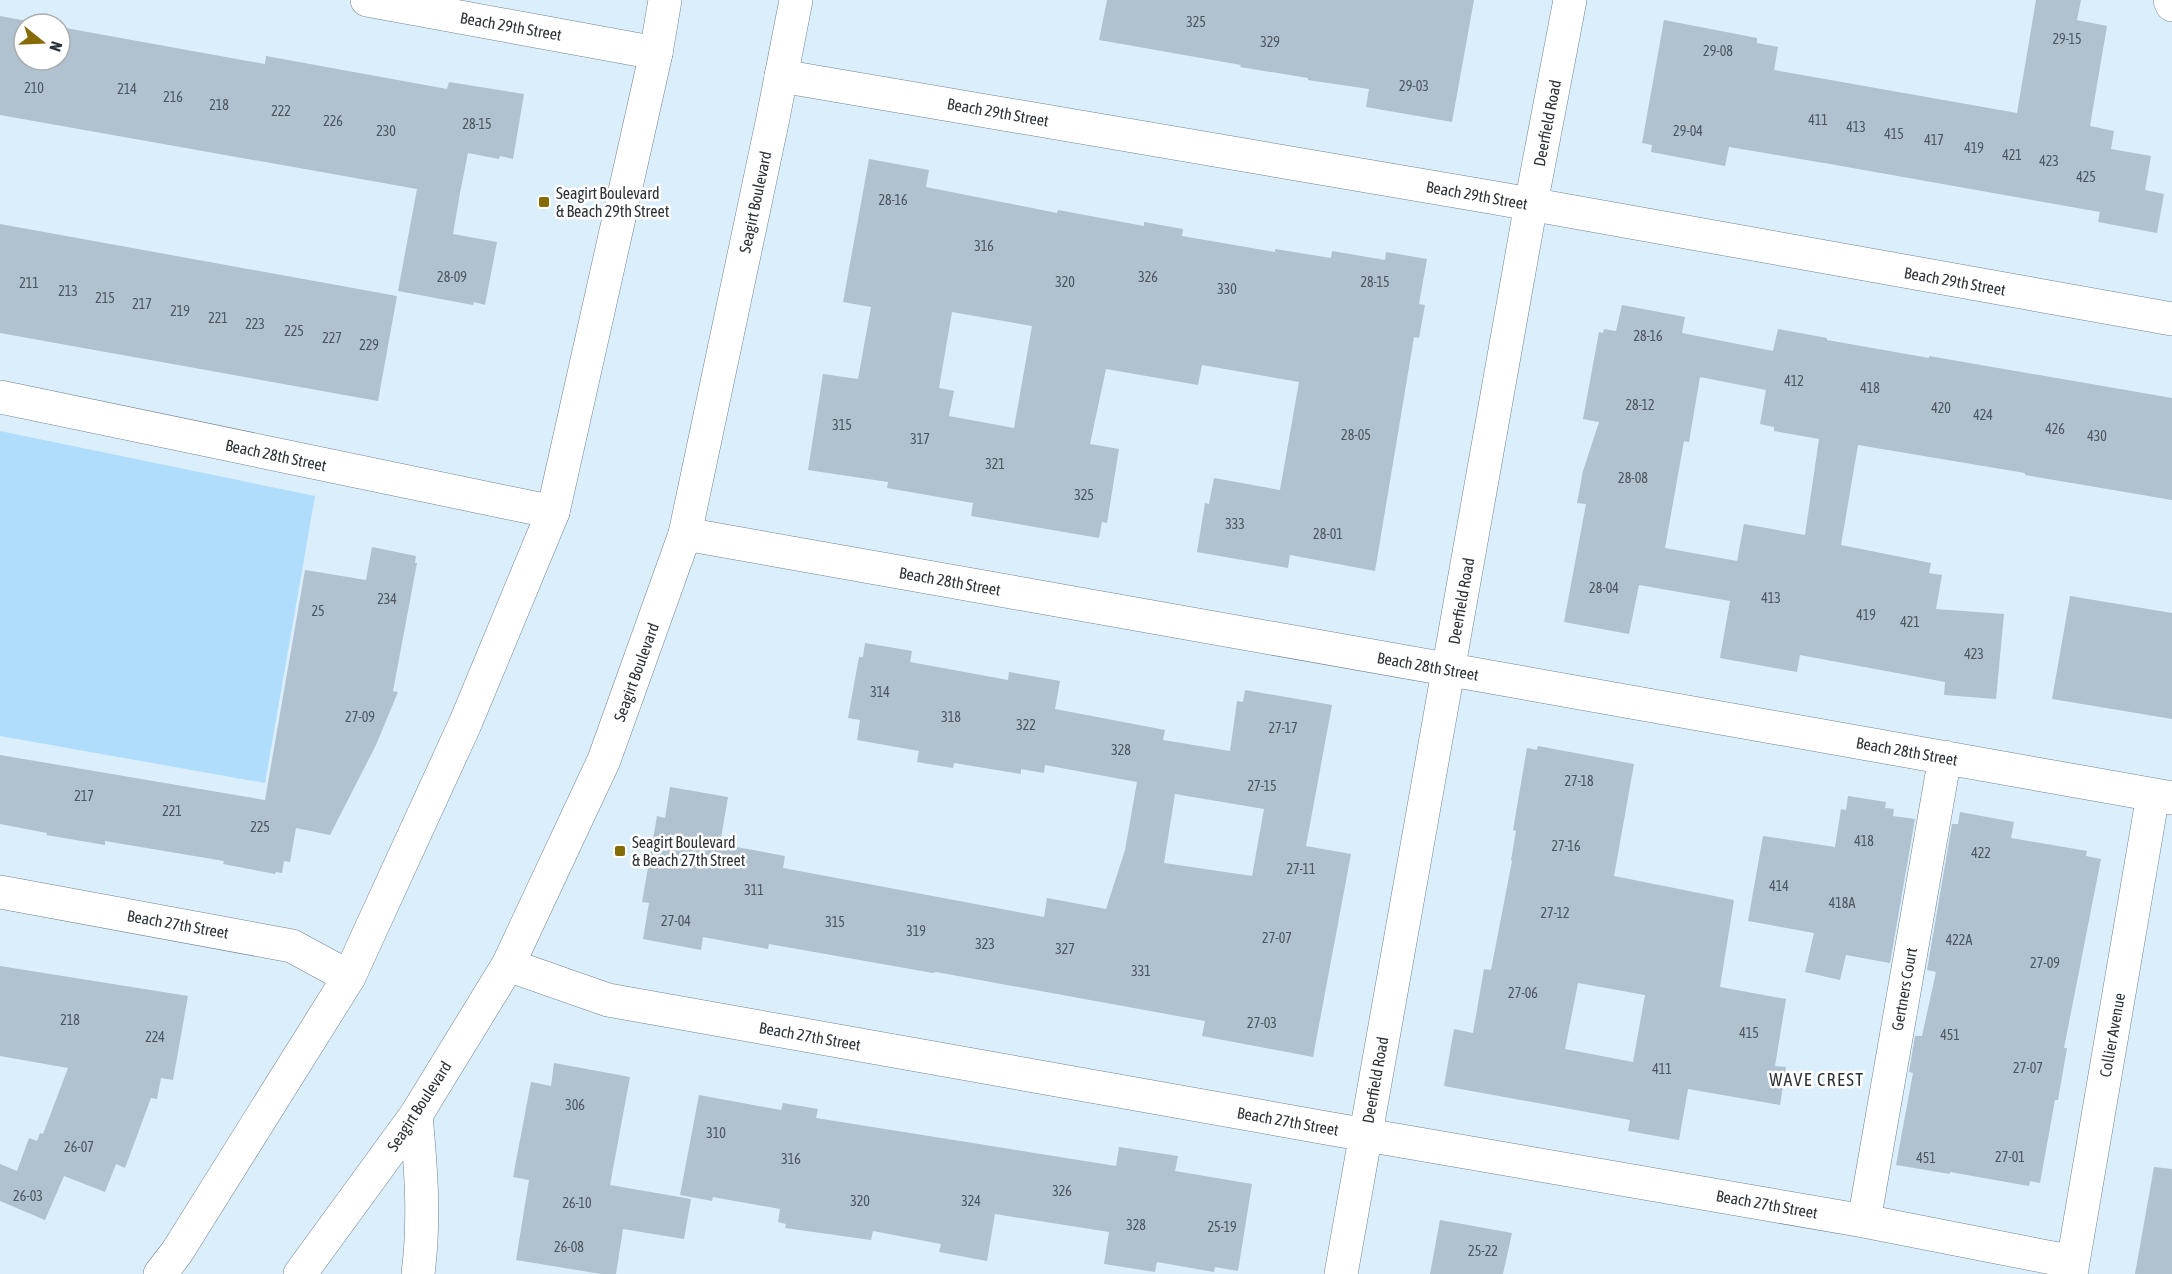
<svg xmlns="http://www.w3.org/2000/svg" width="2172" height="1274" font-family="'Asap Condensed',sans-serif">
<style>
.green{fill:#b1ddfd}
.building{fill:#b0c1cf;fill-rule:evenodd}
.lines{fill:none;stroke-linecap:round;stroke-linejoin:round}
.minor-casing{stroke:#72828f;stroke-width:34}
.primary-casing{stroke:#72828f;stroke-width:34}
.minor{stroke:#fff;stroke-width:33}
.primary{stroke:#fff;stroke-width:33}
.poi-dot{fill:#866a06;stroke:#fff;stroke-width:2}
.labels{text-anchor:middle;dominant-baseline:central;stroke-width:5;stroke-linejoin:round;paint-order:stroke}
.number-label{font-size:14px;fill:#4d565e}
.street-label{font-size:16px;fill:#2c3338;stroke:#fff}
.poi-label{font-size:16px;fill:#2c3338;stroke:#fff;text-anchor:start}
.neighbourhood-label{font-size:18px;letter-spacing:1.5px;fill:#2c3338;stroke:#fff}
</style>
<rect width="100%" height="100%" fill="#dbeefb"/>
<!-- green -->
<path class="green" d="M0,431L315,496L265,783L0,736Z"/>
<!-- building -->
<path class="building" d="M1107,0H1474L1452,122L1366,107L1369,89L1308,80V78L1240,67L1241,65L1099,40Z
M2036,0H2081L2077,20L2107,26L2090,126L2114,131L2111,149L2151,156L2145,190L2164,194L2157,233L2098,222L2100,212L1830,164L1729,147L1725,166L1651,152L1652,145L1642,143L1664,20L1757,38V43L1778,47L1774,70L2017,113Z
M0,16L44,24H24V60H60V27L265,64L266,56L447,89L449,82L524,94L513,159L500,156L499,159L468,153L460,193L453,234L497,242L485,305L474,302L473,305L398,291L417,189L0,115Z
M869,159L929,170L926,187L1057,213L1058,210L1144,226V222L1183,229L1182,236L1275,252V249L1331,258L1332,251L1385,260L1386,252L1427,259L1419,304L1425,305L1419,338L1414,337L1375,571L1290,555L1288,568L1197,552L1205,503L1209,504L1214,478L1280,490L1299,382L1202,365L1198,385L1106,369L1090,444L1119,449L1107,523L1102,522L1099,538L971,516L973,503L887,488L888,482L808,470L823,374L858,379L871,307L843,302ZM952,312L1032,326L1014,428L949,416L954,391L939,388Z
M0,224L397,296L378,401L0,333Z
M1622,305L1685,317L1682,333L1773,351L1778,329L1827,338V340L1929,358V356L2172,398V500L2025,475V473L1858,445L1841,545L1931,563L1929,573L1942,575L1936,609L2004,614L1996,699L1944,695L1945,682L1800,655L1797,672L1720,658L1730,601L1639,585L1629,634L1564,622L1586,504L1577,503L1583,471L1599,422L1583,419L1599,332L1603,333L1604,329L1616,331ZM1700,377L1766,390L1760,424L1774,427V431L1819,439L1805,535L1744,524L1737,561L1665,548L1684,441L1689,442Z
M372,547L416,556L415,563H417L393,691L398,692L376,745L330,835L296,828L290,862L284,861L282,873L276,872L275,874L223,864L224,861L105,841V845L46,835L47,833L0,824V755L265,800L305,570L366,580Z
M2070,596L2172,613V719L2052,699Z
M865,643L912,651L910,662L1008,680L1009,672L1060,681L1055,709L1165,730L1163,740L1230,751L1237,701L1243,702L1245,690L1332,705L1306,846L1351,854L1313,1057L1202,1036L1205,1021L936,972L933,973L769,944L768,949L703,937L701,950L643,939L649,903L642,902L657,816L665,818L670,787L728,797L720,844L785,856L783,868L1044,917L1047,898L1106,909L1125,850L1137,782L1045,765L1044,773L1021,769V774L954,763L953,768L917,762L919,751L857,740L860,720L848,718L859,657H863ZM1175,794L1264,809L1252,876L1164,863Z
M1538,746L1634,764L1614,876L1734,900L1720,987L1786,999L1775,1066L1786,1067L1780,1105L1688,1089L1679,1140L1628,1131L1630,1120L1444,1086L1454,1029L1473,1033L1484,969L1491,970L1512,861L1511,860L1516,831L1513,830L1527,748L1537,750ZM1578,983L1645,995L1633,1062L1565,1049Z
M1848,796L1886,802L1885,808L1894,809L1893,816L1915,819L1890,963L1846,955L1840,980L1805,972L1814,933L1748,921L1763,836L1835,847L1841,809L1846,810Z
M1960,812L2014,822L2011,838L2087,851L2086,856L2101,859L2064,1048H2067L2058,1100H2055L2040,1183L2030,1181L2029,1186L1950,1172V1174L1896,1165L1913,1073L1909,1072L1915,1036H1922L1936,972L1927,970L1952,824H1958Z
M0,966L188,996L173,1080L161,1078L157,1099L151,1098L125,1168L116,1164L105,1192L64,1176L45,1220L0,1201V1164L17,1171L29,1138L37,1141L40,1133L43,1134L68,1068L0,1056Z
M554,1063L630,1077L610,1185L691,1199L684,1239L623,1229L616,1274H601L516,1260L529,1180L513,1177L531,1082L551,1086Z
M699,1095L781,1110L783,1103L818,1109L816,1118L1116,1166L1119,1147L1178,1156L1175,1171L1252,1184L1238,1271L1215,1267L1214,1272L1157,1262L1155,1272L1104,1264L1109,1232L995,1214L987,1261L939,1252L941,1244L873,1231L871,1240L785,1228L786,1224L778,1222L780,1209L713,1197L712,1201L680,1195Z
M2154,1167L2172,1169V1274H2135Z
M1440,1220L1512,1233L1503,1274H1430Z"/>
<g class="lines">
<!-- minor casing -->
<g class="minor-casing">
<path id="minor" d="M367,0L656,53
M2170,0L2172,5
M781,76L1496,198L2172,319
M0,397L553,512
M685,534L2172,798
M0,892L292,946L349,977
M508,965L608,1000L1332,1129L1864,1221L2073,1262
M1864,1221L1945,757
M1341,1274L1531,204L1570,0
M2071,1274L2153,795"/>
</g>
<!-- primary casing -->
<g class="primary-casing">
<path id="primary" d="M416,1115C421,1169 425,1220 418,1274
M160,1274L177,1252L349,977L465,724L553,512L656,53L665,0
M300,1274L416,1115L508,965L604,760L685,534L773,118L796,0"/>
</g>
<!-- minor -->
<use href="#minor" class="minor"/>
<!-- primary -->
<use href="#primary" class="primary"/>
</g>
<!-- markers -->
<g class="poi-dot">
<rect x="538" y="196" width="12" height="12" rx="3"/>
<rect x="614" y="845" width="12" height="12" rx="3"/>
</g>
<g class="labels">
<!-- number labels -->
<g class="number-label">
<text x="1196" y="22">325</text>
<text x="2067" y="39">29-15</text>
<text x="1270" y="42">329</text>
<text x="1718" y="51">29-08</text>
<text x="1414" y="86">29-03</text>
<text x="34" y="88">210</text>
<text x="127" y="89">214</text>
<text x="173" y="97">216</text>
<text x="219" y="105">218</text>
<text x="281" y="111">222</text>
<text x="1818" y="120">411</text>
<text x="333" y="121">226</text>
<text x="477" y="124">28-15</text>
<text x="1856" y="127">413</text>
<text x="386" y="131">230</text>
<text x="1688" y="131">29-04</text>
<text x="1894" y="134">415</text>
<text x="1934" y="140">417</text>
<text x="1974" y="148">419</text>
<text x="2012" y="155">421</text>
<text x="2049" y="161">423</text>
<text x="2086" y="177">425</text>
<text x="893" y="200">28-16</text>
<text x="984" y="246">316</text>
<text x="452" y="277">28-09</text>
<text x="1148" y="277">326</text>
<text x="1065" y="282">320</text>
<text x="1375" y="282">28-15</text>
<text x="29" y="283">211</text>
<text x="1227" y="289">330</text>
<text x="68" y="291">213</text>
<text x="105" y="298">215</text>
<text x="142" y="304">217</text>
<text x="180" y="311">219</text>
<text x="218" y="318">221</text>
<text x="255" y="324">223</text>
<text x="294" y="331">225</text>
<text x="1648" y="336">28-16</text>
<text x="332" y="338">227</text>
<text x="369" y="345">229</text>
<text x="1794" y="381">412</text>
<text x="1870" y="388">418</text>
<text x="1640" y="405">28-12</text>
<text x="1941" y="408">420</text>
<text x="1983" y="415">424</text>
<text x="842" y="425">315</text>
<text x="2055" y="429">426</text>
<text x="1356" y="435">28-05</text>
<text x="2097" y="436">430</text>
<text x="920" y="439">317</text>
<text x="995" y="464">321</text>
<text x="1633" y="478">28-08</text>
<text x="1084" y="495">325</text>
<text x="1235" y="524">333</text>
<text x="1328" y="534">28-01</text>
<text x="1604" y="588">28-04</text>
<text x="1771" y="598">413</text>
<text x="387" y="599">234</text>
<text x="318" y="611">25</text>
<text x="1866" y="615">419</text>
<text x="1910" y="622">421</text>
<text x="1974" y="654">423</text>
<text x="880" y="692">314</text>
<text x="360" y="717">27-09</text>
<text x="951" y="717">318</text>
<text x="1026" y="725">322</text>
<text x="1283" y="728">27-17</text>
<text x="1121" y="750">328</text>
<text x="1579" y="781">27-18</text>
<text x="1262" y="786">27-15</text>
<text x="84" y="796">217</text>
<text x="172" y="811">221</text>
<text x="260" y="827">225</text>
<text x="1864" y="841">418</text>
<text x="1566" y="846">27-16</text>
<text x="1981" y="853">422</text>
<text x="1301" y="869">27-11</text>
<text x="1779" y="886">414</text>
<text x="754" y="890">311</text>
<text x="1842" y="903">418A</text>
<text x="1555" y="913">27-12</text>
<text x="676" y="921">27-04</text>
<text x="835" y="922">315</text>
<text x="916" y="931">319</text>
<text x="1277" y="938">27-07</text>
<text x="1959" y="940">422A</text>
<text x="985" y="944">323</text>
<text x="1065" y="949">327</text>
<text x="2045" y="963">27-09</text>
<text x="1141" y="971">331</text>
<text x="1523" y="993">27-06</text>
<text x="70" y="1020">218</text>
<text x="1262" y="1023">27-03</text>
<text x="1749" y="1033">415</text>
<text x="1950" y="1035">451</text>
<text x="155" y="1037">224</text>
<text x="2028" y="1068">27-07</text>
<text x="1662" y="1069">411</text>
<text x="575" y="1105">306</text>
<text x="716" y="1133">310</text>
<text x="79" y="1147">26-07</text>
<text x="2010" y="1157">27-01</text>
<text x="1926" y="1158">451</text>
<text x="791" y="1159">316</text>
<text x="1062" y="1191">326</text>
<text x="28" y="1196">26-03</text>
<text x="860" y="1201">320</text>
<text x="971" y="1201">324</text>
<text x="577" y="1203">26-10</text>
<text x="1136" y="1225">328</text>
<text x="1222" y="1227">25-19</text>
<text x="569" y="1247">26-08</text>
<text x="1483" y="1251">25-22</text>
</g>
<!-- street labels -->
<g class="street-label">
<text transform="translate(511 26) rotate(10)">Beach 29th Street</text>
<text transform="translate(998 112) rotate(10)">Beach 29th Street</text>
<text transform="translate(1547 123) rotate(-79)">Deerfield Road</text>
<text transform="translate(1477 195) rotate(10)">Beach 29th Street</text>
<text transform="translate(755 202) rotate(-78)">Seagirt Boulevard</text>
<text transform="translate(1955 281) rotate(10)">Beach 29th Street</text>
<text transform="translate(276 455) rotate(12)">Beach 28th Street</text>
<text transform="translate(950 581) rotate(10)">Beach 28th Street</text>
<text transform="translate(1461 601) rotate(-80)">Deerfield Road</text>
<text transform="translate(1428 666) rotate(10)">Beach 28th Street</text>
<text transform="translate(636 672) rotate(-70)">Seagirt Boulevard</text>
<text transform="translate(1907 751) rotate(10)">Beach 28th Street</text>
<text transform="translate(178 924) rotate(10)">Beach 27th Street</text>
<text transform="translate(1904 989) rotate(-80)">Gertners Court</text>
<text transform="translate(2112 1035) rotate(-80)">Collier Avenue</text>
<text transform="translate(810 1036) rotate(10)">Beach 27th Street</text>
<text transform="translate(1375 1080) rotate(-80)">Deerfield Road</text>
<text transform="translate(419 1106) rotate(-57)">Seagirt Boulevard</text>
<text transform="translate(1288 1121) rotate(10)">Beach 27th Street</text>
<text transform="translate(1767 1204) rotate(10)">Beach 27th Street</text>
</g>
<!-- poi labels -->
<g class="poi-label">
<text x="556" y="193">Seagirt Boulevard<tspan x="556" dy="18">&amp; Beach 29th Street</tspan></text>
<text x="632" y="842">Seagirt Boulevard<tspan x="632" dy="18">&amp; Beach 27th Street</tspan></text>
</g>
<!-- neighbourhood labels -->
<g class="neighbourhood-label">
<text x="1817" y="1079">WAVE CREST</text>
</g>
</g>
<!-- north arrow -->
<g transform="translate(42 42) rotate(108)"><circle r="28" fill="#ffffff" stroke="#abadaf" stroke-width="1.5"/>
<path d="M0-4.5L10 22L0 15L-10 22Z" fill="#866a06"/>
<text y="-9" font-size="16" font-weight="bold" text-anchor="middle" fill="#2c3338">N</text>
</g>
</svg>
